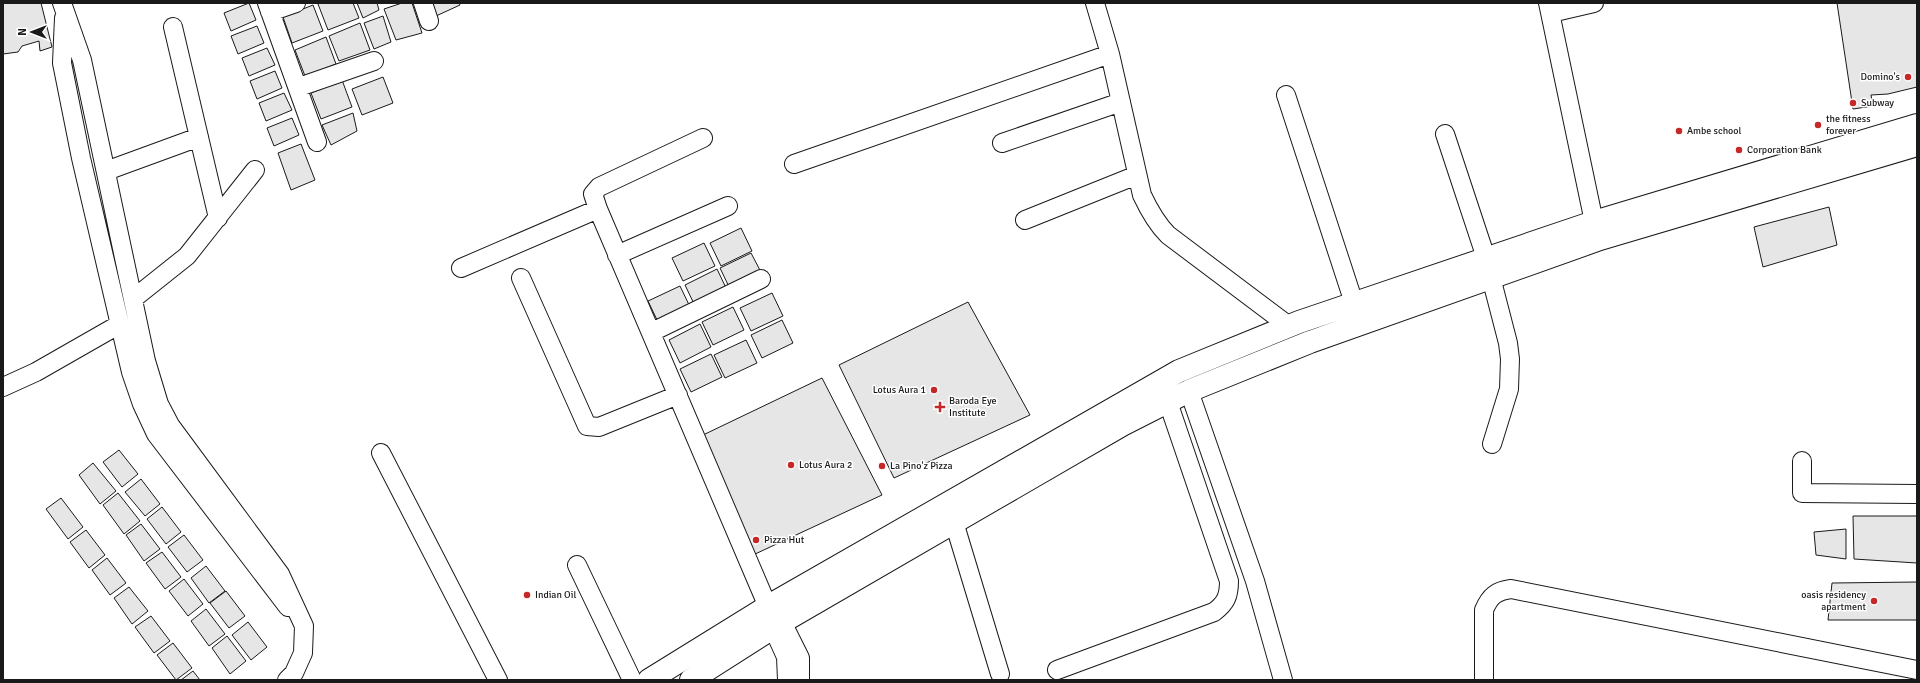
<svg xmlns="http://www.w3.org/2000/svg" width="1920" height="683" font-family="Signika,sans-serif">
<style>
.building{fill:#e6e6e6;stroke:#1a1a1a}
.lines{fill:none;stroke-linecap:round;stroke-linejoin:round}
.minor-casing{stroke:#1a1a1a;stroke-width:20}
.major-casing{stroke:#1a1a1a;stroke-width:24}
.minor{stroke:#fff;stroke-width:18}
.major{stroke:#fff;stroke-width:22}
.poi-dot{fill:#c62828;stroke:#fff;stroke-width:1.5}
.labels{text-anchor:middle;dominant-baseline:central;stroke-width:3;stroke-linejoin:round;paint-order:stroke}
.poi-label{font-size:10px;fill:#1a1a1a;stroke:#fff;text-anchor:start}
</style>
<rect width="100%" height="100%" fill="#fff"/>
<!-- building -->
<path class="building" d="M3,3H41L52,47L40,51L39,41L22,46L18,52L3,54Z
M249,3L256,20L231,31L224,13Z
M321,3H353L359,18L328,30L318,4Z
M357,3H377L379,10L363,18Z
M402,3H412L422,33L396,40L384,9Z
M431,3H459L460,5L436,16Z
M1837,3H1917V87L1888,94L1871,95L1873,106L1853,109Z
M313,5L323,31L292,43L283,17Z
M383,16L391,42L374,49L364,23Z
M360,23L370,50L339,61L329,36Z
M257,26L264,43L238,54L231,36Z
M326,37L336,64L305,76L295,50Z
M267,48L275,65L249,76L242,58Z
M275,71L282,88L257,99L250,81Z
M383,77L393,103L362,115L352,89Z
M342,80L352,107L321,119L311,93Z
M284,93L292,110L266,121L259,103Z
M353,113L357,131L331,145L322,125Z
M292,118L299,135L274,146L267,128Z
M301,144L315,180L291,190L278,153Z
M1829,207L1837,245L1763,267L1754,227Z
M741,228L752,251L721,266L710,243Z
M704,243L715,266L683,281L672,258Z
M751,253L763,276L731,291L720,268Z
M717,269L728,292L696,308L685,285Z
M680,286L691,309L659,324L648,301Z
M772,293L783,316L751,331L740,308Z
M968,302L1030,415L894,478L839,365Z
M733,307L744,330L713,345L702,322Z
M782,320L793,343L762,358L751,335Z
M700,324L711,347L680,363L669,340Z
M746,340L757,363L725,378L714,355Z
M711,354L722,377L691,392L680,369Z
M822,378L882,495L753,555L703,435Z
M119,450L138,474L122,487L103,462Z
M93,463L116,491L100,504L79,475Z
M141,479L160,504L145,516L125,492Z
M118,493L140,521L124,534L103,505Z
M61,498L83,527L68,539L46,509Z
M162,507L181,532L166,544L147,519Z
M1853,516H1917V563L1854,559Z
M141,524L160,549L144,561L126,535Z
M1846,529V559L1816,555L1814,532Z
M86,530L105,555L89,568L70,542Z
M184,535L203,560L187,572L168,547Z
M162,552L181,577L165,589L146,563Z
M107,558L126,583L110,595L92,570Z
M206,566L225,591L209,603L191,578Z
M184,579L203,604L188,616L169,591Z
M1917,582V620H1828L1832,583Z
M129,587L148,611L132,624L114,598Z
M226,591L245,616L229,628L210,603Z
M206,609L225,634L209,646L191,621Z
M151,616L170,641L154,653L135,627Z
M248,622L267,647L251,660L232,635Z
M227,636L246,661L230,674L212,648Z
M173,643L192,668L176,680L157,655Z
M193,671L200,680H181Z"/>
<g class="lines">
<!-- minor casing -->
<g class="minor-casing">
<path id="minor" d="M62,3L82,60L146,361L159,404L170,425L280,574L304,626L303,653L294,673L287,680
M267,3L317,142
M423,3L429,21
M1095,3L1110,54L1142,195C1149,210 1156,223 1168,235L1289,326
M1548,3L1594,222L1599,235
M270,12L296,3
M1551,13L1594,3
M64,18L62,63L81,158L131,372L142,404L156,434L288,607
M173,27L218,218
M299,87L374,61
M1286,95L1354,303
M1445,134L1486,258L1508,343L1510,359L1509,389L1492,444
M703,138L599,187L593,194L598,209L768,607
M1002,143L1121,102
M794,164L1110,54
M106,171L199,137
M1025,220L1137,175
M617,255L728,206
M461,268L598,209
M521,278L587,426L599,427L678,395
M133,299L187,256L255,170
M652,332L761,279
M3,387L36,372L120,324
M1189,391L1255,581L1283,680
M381,453L498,680
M1802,461V493L1917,494
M954,522L1000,674
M577,565L632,680
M776,610L800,658V680
M777,637L786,657L787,680
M1057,670L1214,612C1226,603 1229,596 1229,581L1168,402
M1484,680V610C1490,596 1496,591 1511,589L1917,670"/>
</g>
<!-- major casing -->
<g class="major-casing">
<path id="major" d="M649,680L772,604L1179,371L1299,322L1594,222L1917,125
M691,680L782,622L1122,425L1189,391L1310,342L1600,239L1917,145"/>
</g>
<!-- minor -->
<use href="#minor" class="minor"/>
<!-- major -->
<use href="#major" class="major"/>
</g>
<!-- markers -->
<g class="poi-dot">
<circle cx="1908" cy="77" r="4"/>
<circle cx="1853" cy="103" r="4"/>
<circle cx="1818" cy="125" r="4"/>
<circle cx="1679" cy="131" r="4"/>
<circle cx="1739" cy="150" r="4"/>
<circle cx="934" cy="390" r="4"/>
<path d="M938 401h4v4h4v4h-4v4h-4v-4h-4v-4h4z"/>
<circle cx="791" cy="465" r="4"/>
<circle cx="882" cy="466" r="4"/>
<circle cx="756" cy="540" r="4"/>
<circle cx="527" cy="595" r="4"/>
<circle cx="1874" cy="601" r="4"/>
</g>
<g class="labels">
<!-- poi labels -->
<g class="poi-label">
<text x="1900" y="77" text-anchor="end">Domino's</text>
<text x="1861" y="103">Subway</text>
<text x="1826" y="119">the fitness<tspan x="1826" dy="12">forever</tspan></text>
<text x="1687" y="131">Ambe school</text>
<text x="1747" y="150">Corporation Bank</text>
<text x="926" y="390" text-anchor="end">Lotus Aura 1</text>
<text x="949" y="401">Baroda Eye<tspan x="949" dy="12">Institute</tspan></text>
<text x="799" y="465">Lotus Aura 2</text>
<text x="890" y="466">La Pino'z Pizza</text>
<text x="764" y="540">Pizza Hut</text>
<text x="535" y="595">Indian Oil</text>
<text x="1866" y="595" text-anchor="end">oasis residency<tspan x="1866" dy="12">apartment</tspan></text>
</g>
</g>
<!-- border -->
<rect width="1920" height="683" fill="none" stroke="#1a1a1a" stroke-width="8"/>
<!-- north arrow -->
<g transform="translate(32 32) rotate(270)" stroke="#ffffff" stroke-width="3" paint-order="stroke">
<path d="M0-3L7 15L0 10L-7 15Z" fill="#1a1a1a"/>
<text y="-6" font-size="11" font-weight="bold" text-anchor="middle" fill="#1a1a1a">N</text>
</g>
</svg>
